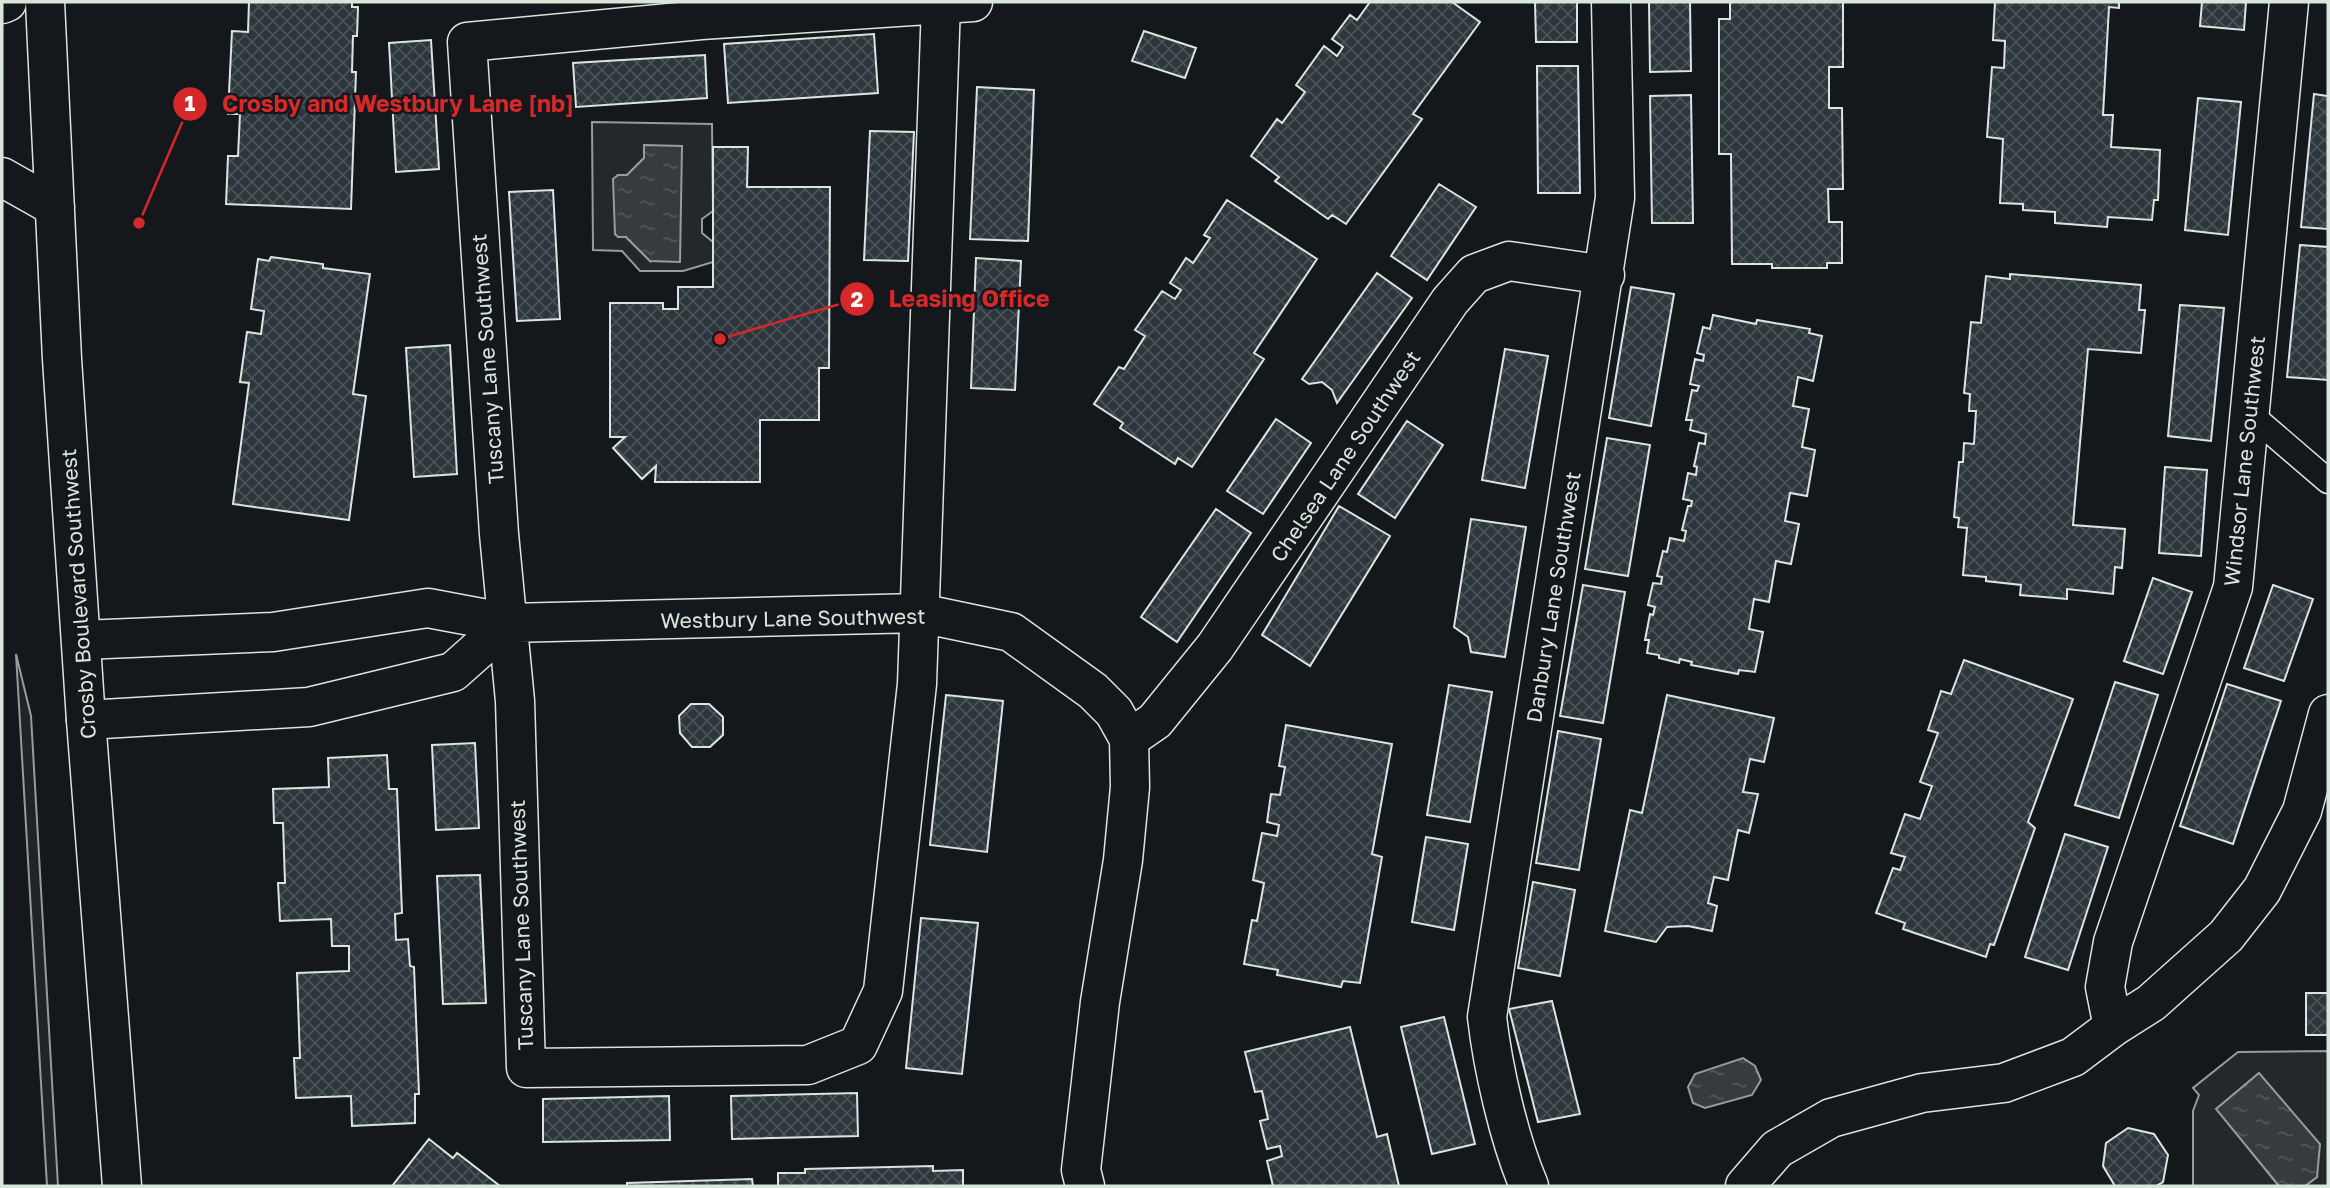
<svg xmlns="http://www.w3.org/2000/svg" width="2330" height="1188" font-family="'Golos Text',sans-serif">
<style>
.grass{fill:#202428;stroke:#939e99;stroke-width:2}
.parking{fill:#24282b;stroke:#939e99;stroke-width:2;fill-rule:evenodd}
.water{fill:url(#water-ripples);stroke:#939e99;stroke-width:2}
.building{fill:url(#building-cross-hatch);stroke:#d8e6dc;stroke-width:2}
.lines{fill:none;stroke-linecap:round;stroke-linejoin:round}
.lane-casing{stroke:#d8e6dc;stroke-width:27}
.street-casing{stroke:#d8e6dc;stroke-width:41}
.secondary-casing{stroke:#d8e6dc;stroke-width:41}
.lane{stroke:#14181c;stroke-width:24}
.street{stroke:#14181c;stroke-width:38}
.secondary{stroke:#14181c;stroke-width:38}
.labels{text-anchor:middle;dominant-baseline:central;stroke-width:5;stroke-linejoin:round;paint-order:stroke}
.street-label{font-size:21px;fill:#d8e6dc;stroke:#14181c}
.leader{fill:none;stroke:#d62828;stroke-width:2.5}
.callout-dot{fill:#d62828;stroke:#14181c;stroke-width:2.5}
.mark-label{font-size:21px;text-anchor:middle;font-weight:bold;fill:#fff}
.callout-label{font-size:23px;text-anchor:middle;font-weight:bold;fill:#d62828;stroke:#14181c;stroke-width:5;stroke-linejoin:round;paint-order:stroke}
</style>
<defs>
<pattern id="water-ripples" width="26" height="14" patternUnits="userSpaceOnUse" patternTransform="scale(1.75)"><rect width="26" height="14" fill="#363b3e"/><path d="M2 4q2-2 4 0t4 0M15 11q2-2 4 0t4 0" fill="none" stroke="#525759"/></pattern>
<pattern id="building-cross-hatch" width="8" height="8" patternUnits="userSpaceOnUse" patternTransform="scale(1.75)"><rect width="8" height="8" fill="#2c363c"/><path d="M0 0l8 8M0 8l8-8" fill="none" stroke="#4a5358"/></pattern>
</defs>
<rect width="100%" height="100%" fill="#14181c"/>
<!-- grass -->
<path class="grass" d="M16,654L31,716L58,1186H47Z"/>
<!-- parking -->
<path class="parking" d="M592,122L712,124L713,211L702,219V233L713,242V262L683,271H640L622,251L593,250ZM644,158L650,261L626,237L618,175H627Z
M2328,1051V1186H2305L2317,1177L2217,1109L2279,1186H2193V1111L2199,1095L2193,1088L2238,1052Z"/>
<!-- water -->
<path class="water" d="M644,145L682,146L680,262L650,261L626,237H618L615,234L613,179L618,175H627L644,158Z
M1743,1058L1755,1066L1761,1080L1752,1095L1705,1108L1693,1103L1688,1087L1695,1074Z
M2259,1073L2320,1144L2317,1177L2305,1186H2279L2216,1109Z"/>
<!-- building -->
<path class="building" d="M249,2H352V7H358L357,36H353L352,72H356L351,209L226,204L228,156H238L240,114H228L232,31L248,32Z
M1370,2H1452L1480,22L1413,114L1422,119L1346,224L1332,215L1328,219L1275,181L1279,177L1251,156L1277,119L1282,123L1305,92L1296,85L1324,46L1337,56L1343,47L1332,39L1350,15L1357,20Z
M1535,2H1577V42H1536Z
M1649,2H1690L1691,71L1650,72Z
M1730,2H1843V67H1829V108H1842L1843,189H1828L1829,222H1842V263H1827V268H1772V264H1732L1731,154H1719V19H1730Z
M1995,2H2119V8L2109,7L2103,115H2113L2111,147L2160,150L2158,200H2154L2152,220L2108,217L2107,227L2055,223V212L2023,210V204L2000,203L2003,139L1987,137L1992,67L2004,68L2005,41L1993,40Z
M2202,2H2246L2244,30L2200,26Z
M1144,31L1196,48L1185,78L1132,61Z
M874,34L878,93L728,103L724,44Z
M431,40L439,169L396,172L389,43Z
M705,55L707,98L576,107L573,63Z
M1537,66H1578L1580,193H1538Z
M977,87L1034,90L1028,241L970,239Z
M2314,94L2328,96V229L2301,227Z
M1691,95L1693,223H1652L1650,96Z
M2198,98L2241,102L2228,235L2185,230Z
M870,131L914,132L908,261L864,260Z
M713,147H748L747,187H830L829,368H819V420H760V482H655L656,466L642,479L613,448L625,437H610V303H663V309H678V287H713Z
M1439,184L1476,207L1427,280L1391,256Z
M553,190L560,319L517,321L509,192Z
M1227,200L1317,259L1254,353L1264,359L1192,467L1178,458L1175,464L1120,428L1123,423L1094,404L1119,367L1124,369L1145,336L1135,330L1162,291L1175,299L1181,290L1170,283L1186,258L1193,263L1210,238L1204,235Z
M2300,245L2328,247V380L2287,377Z
M271,257L323,264V268L370,274L353,394L366,396L349,520L233,504L249,383L240,382L247,332L261,334L264,311L251,309L258,259L269,261Z
M976,258L1021,261L1015,390L971,388Z
M1377,273L1412,298L1337,403L1332,390L1322,382L1309,384L1302,379Z
M2010,274L2141,285L2139,310H2145L2141,353L2088,349L2073,525L2125,529L2122,568L2115,567L2113,594L2067,589V599L2020,595L2021,585L1986,581V577L1963,575L1967,528L1958,527L1959,518L1954,517L1959,462H1963L1964,443L1974,444L1976,411H1969L1970,394L1964,393L1971,322L1981,323L1986,276L2010,279Z
M1631,287L1674,294L1651,426L1609,418Z
M2180,305L2224,308L2211,441L2168,436Z
M1713,315L1756,324L1757,320L1810,329L1809,333L1822,336L1813,381L1798,377L1793,406L1809,409L1802,447L1815,450L1807,496L1790,493L1785,521L1799,524L1791,564L1776,561L1769,602L1754,599L1749,629L1763,632L1755,672L1739,670L1738,674L1691,665L1692,662L1680,659L1679,663L1659,658V655L1647,653L1649,640H1645L1650,614L1653,615L1655,607L1648,605L1653,583L1661,584L1662,577L1657,576L1663,551L1667,552L1670,538L1684,541L1686,531L1682,530L1688,506H1691L1692,501L1683,499L1688,473L1696,475L1697,467L1694,466L1699,443L1705,444L1706,434L1690,430L1692,420H1686L1692,390L1697,391L1699,386L1690,384L1695,359L1703,361L1704,355L1697,353L1703,327L1710,329Z
M450,345L457,474L414,477L406,348Z
M1505,349L1548,356L1525,488L1482,480Z
M1276,419L1311,443L1263,514L1227,491Z
M1407,421L1443,445L1395,518L1358,494Z
M1607,438L1650,445L1628,576L1585,569Z
M2165,467L2207,470L2201,556L2159,553Z
M1339,506L1390,536L1310,666L1262,635Z
M1216,509L1251,533L1177,642L1141,617Z
M1471,519L1526,527L1505,657L1471,652L1468,637L1454,627Z
M2153,578L2192,592L2163,674L2124,661Z
M1583,585L1625,592L1603,723L1560,716Z
M2273,585L2313,599L2284,681L2244,668Z
M1964,660L2073,699L2028,822L2035,828L1994,945L1990,944L1986,957L1903,929L1905,923L1876,913L1893,868L1900,870L1905,857L1891,853L1905,814L1920,819L1932,786L1920,782L1938,733L1928,730L1941,691L1951,694Z
M2115,682L2158,695L2119,818L2075,805Z
M2227,684L2281,701L2233,844L2180,826Z
M1449,685L1492,692L1470,822L1427,815Z
M946,695L1003,701L987,852L930,845Z
M1667,695L1774,718L1764,762L1750,759L1743,792L1758,794L1749,833L1738,830L1728,880L1714,877L1708,903L1717,906L1712,931L1688,926L1667,927L1656,942L1605,931L1630,810L1642,813Z
M691,704H709L723,717V735L710,747H692L680,733L679,716Z
M1286,725L1392,744L1372,854L1382,857L1360,983L1343,981L1341,987L1277,975L1278,970L1244,964L1252,920L1257,921L1264,883L1253,880L1262,833L1277,836L1279,825L1267,822L1271,794L1280,795L1285,767L1279,766Z
M1558,731L1601,739L1579,870L1536,863Z
M475,743L479,828L436,830L432,745Z
M387,755L389,789H397L402,913L395,914L396,940L408,939L410,966L414,967L419,1094H415V1123L352,1126L351,1096L296,1098L294,1058H300L297,973L349,971V946H332L331,919L280,921L278,883H285L283,823H274L273,789L329,787L328,758Z
M2065,834L2108,847L2068,970L2025,957Z
M1426,837L1468,844L1454,930L1412,922Z
M480,875L486,1003L443,1004L437,876Z
M1533,882L1575,890L1560,976L1518,968Z
M921,918L978,923L962,1074L906,1068Z
M2306,993H2328V1035H2306Z
M1552,1001L1580,1114L1538,1122L1509,1009Z
M1444,1017L1475,1144L1432,1154L1401,1027Z
M1350,1027L1377,1137L1387,1134L1399,1186H1273L1267,1161L1282,1156L1280,1146L1267,1149L1260,1121L1268,1119L1262,1091L1255,1092L1245,1052Z
M857,1093L858,1136L732,1139L731,1096Z
M669,1096L670,1140L543,1142V1099Z
M2128,1128L2154,1134L2168,1155L2163,1182L2156,1186H2115L2103,1166L2106,1143Z
M429,1139L453,1158L457,1153L500,1186H395L393,1185Z
M933,1166V1171L963,1170V1186H778V1173H805V1169Z
M752,1179L753,1186H627V1183Z"/>
<g class="lines">
<!-- lane casing -->
<g class="lane-casing">
<path id="lane" d="M2250,414L2328,481"/>
</g>
<!-- street casing -->
<g class="street-casing">
<path id="street" d="M941,4L917,684L883,991L858,1045L808,1065L526,1068L515,701L499,534L467,42L701,20L973,2
M82,640L273,632L428,608L508,623L920,613L1011,632L1093,691L1114,712L1129,739L1130,787L1123,860L1100,1002L1081,1170L1085,1186
M86,720L309,707L453,672L508,623
M1129,739L1155,721L1215,647L1450,301L1474,274L1509,261L1605,275
M2113,1027L2105,987L2113,942L2233,587L2289,2
M1529,1186C1509,1139 1493,1069 1487,1017L1615,198L1611,2
M1745,1186L1777,1149L1831,1118L1922,1093L2004,1083L2073,1057L2113,1027L2151,1003L2226,936L2262,890L2302,811L2328,714"/>
</g>
<!-- secondary casing -->
<g class="secondary-casing">
<path id="secondary" d="M45,2L62,359L86,720L122,1186
M2,4L7,2
M2,177L55,207"/>
</g>
<!-- lane -->
<use href="#lane" class="lane"/>
<!-- street -->
<use href="#street" class="street"/>
<!-- secondary -->
<use href="#secondary" class="secondary"/>
</g>
<g class="labels">
<!-- street labels -->
<g class="street-label">
<text transform="translate(487 359) rotate(-94)">Tuscany Lane Southwest</text>
<text transform="translate(1345 456) rotate(-56)">Chelsea Lane Southwest</text>
<text transform="translate(2244 461) rotate(-84)">Windsor Lane Southwest</text>
<text transform="translate(78 594) rotate(-94)">Crosby Boulevard Southwest</text>
<text transform="translate(1553 597) rotate(-81)">Danbury Lane Southwest</text>
<text transform="translate(793 618) rotate(-1)">Westbury Lane Southwest</text>
<text transform="translate(521 925) rotate(-92)">Tuscany Lane Southwest</text>
</g>
</g>
<!-- callouts -->
<path class="leader" d="M139 223L190 104M720 339L857 299"/>
<g class="callout-dot">
<circle cx="139" cy="223" r="7"/>
<circle cx="720" cy="339" r="7"/>
<circle cx="190" cy="104" r="18"/>
<circle cx="857" cy="299" r="18"/>
</g>
<g class="mark-label">
<text x="190" y="111">1</text>
<text x="857" y="307">2</text>
</g>
<g class="callout-label">
<text x="398" y="112">Crosby and Westbury Lane [nb]</text>
<text x="969" y="307">Leasing Office</text>
</g>
<!-- border -->
<rect width="2330" height="1188" fill="none" stroke="#d8e6dc" stroke-width="7"/>
</svg>
